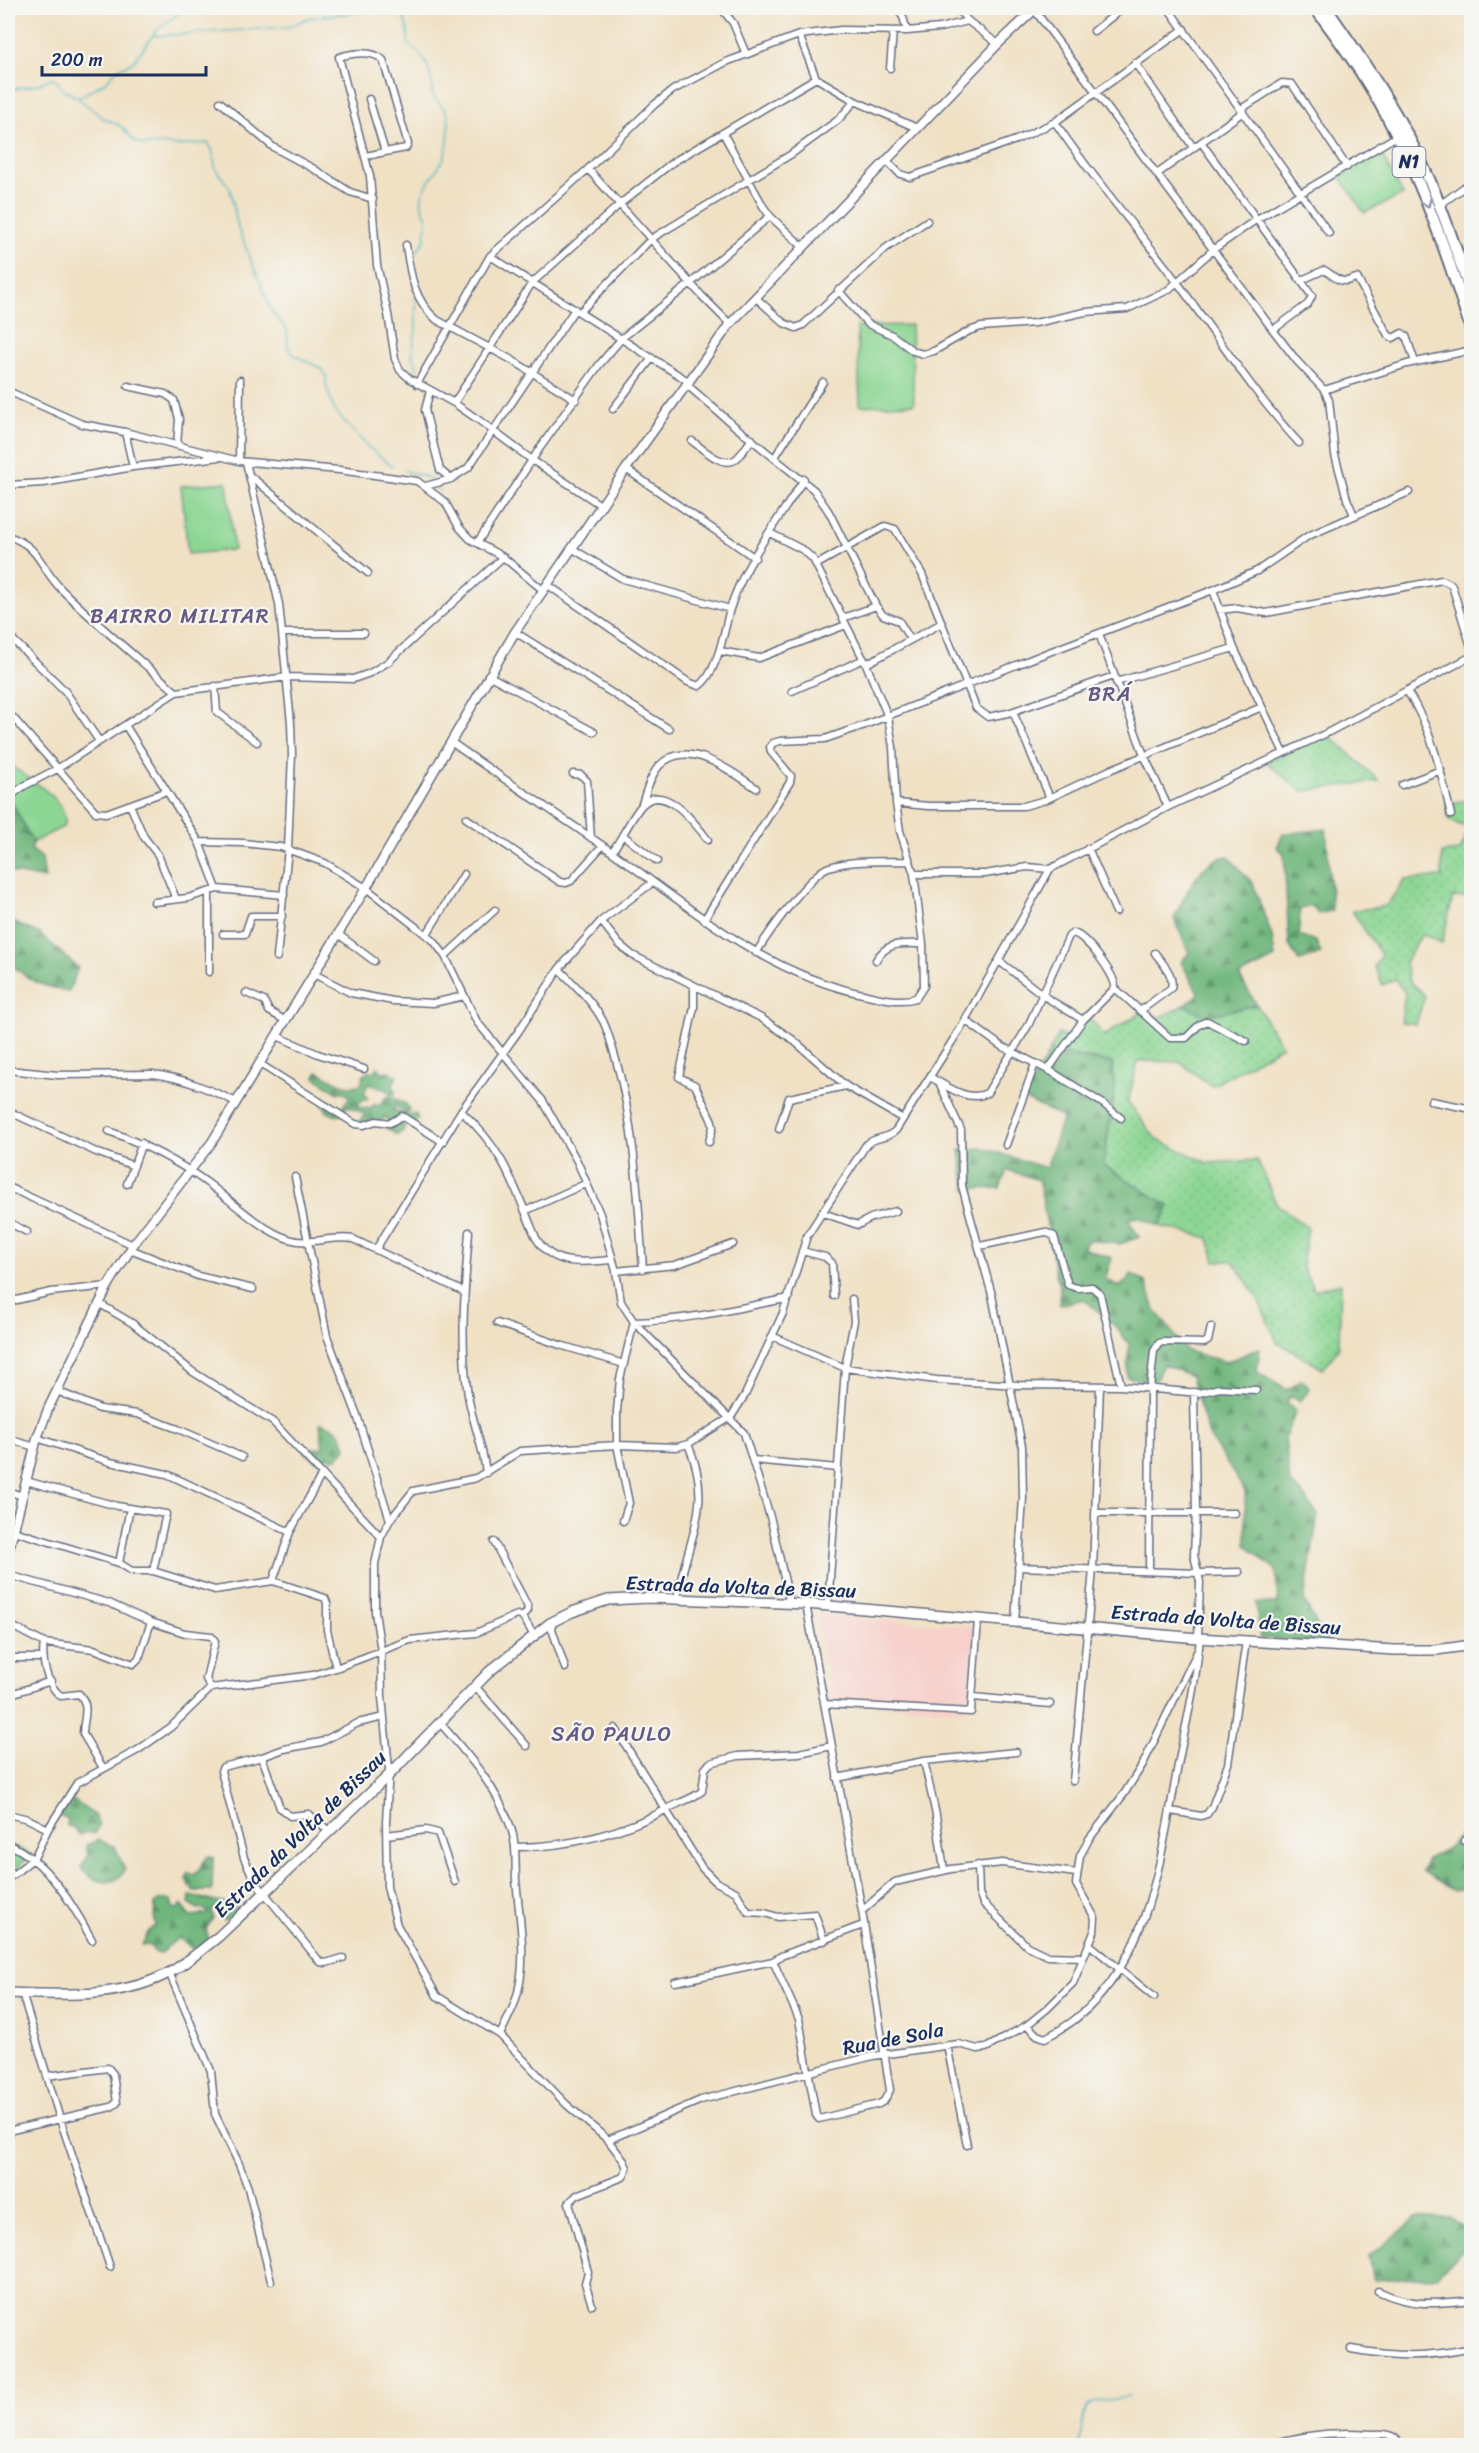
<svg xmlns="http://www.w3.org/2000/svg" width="1479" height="2453" font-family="Sriracha,sans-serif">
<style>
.built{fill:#f7d0cb}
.green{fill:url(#green-dots);stroke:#548278;stroke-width:1.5}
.forest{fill:url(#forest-firs);stroke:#46736e;stroke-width:1.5}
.pitch{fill:#8cd693;stroke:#548278;stroke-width:1.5}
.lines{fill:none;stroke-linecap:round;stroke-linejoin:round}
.stream{stroke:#43b2be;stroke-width:1.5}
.minor-casing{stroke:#666d82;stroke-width:9}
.tertiary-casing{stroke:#666d82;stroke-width:11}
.secondary-casing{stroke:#666d82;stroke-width:12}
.primary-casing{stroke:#666d82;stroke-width:14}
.minor{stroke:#fff;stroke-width:6}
.tertiary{stroke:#fff;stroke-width:8}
.secondary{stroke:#fff;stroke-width:9}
.primary{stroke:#fff;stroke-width:10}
.oneway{stroke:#8d97ae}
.labels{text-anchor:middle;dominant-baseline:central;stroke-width:4.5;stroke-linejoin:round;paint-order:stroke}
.shield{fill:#f6f6f2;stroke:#5d6b8a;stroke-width:1.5}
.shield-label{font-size:18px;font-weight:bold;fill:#1b2f5e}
.street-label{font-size:20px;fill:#1b2f5e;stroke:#f6f6f2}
.neighbourhood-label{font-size:21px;letter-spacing:1.5px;fill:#665983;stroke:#f6f6f2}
</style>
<defs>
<pattern id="green-dots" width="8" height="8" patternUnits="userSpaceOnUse" patternTransform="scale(1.5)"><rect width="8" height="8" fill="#8cd693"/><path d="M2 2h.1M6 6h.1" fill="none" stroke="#78b881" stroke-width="1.8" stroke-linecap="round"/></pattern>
<pattern id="forest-firs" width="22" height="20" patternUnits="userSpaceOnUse" patternTransform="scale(1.5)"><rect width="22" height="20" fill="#71b77d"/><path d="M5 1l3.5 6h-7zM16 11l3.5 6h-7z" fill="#5c956a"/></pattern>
</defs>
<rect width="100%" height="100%" fill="#f6f6f2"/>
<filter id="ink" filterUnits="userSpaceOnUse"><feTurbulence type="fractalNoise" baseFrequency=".0167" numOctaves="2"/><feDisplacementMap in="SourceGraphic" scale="12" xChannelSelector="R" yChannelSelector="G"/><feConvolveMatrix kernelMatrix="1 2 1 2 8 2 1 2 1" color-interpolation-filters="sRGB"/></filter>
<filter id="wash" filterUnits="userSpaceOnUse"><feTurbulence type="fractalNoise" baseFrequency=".008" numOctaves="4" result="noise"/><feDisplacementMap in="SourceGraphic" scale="24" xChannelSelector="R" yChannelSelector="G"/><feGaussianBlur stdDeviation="1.35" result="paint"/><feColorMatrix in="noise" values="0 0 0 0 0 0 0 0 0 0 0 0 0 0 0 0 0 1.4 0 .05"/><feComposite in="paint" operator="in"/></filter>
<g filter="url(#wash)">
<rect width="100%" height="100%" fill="#f0e1c5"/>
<!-- built -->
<path class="built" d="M816,1615L978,1627L968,1711L834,1700Z"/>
<!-- green -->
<path class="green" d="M1327,733L1379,781L1302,791L1266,762Z
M1471,800V898L1453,897L1442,943L1422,934L1405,962L1409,981L1425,996L1416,1024L1401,1022L1405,993L1395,979L1383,985L1374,966L1382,956L1352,911L1386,906L1405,880L1442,877V853L1460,851L1469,828L1449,821L1446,803Z
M1185,1005L1205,1016L1257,1005L1282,1046L1212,1086L1179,1062L1138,1061L1128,1102L1156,1139L1208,1163L1257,1160L1277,1205L1308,1228L1302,1266L1314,1290L1341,1283L1339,1348L1323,1369L1277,1342L1257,1297L1233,1261H1215L1209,1238L1159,1226L1169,1206L1103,1165L1115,1091L1112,1063L1050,1051L1059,1034L1071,1040L1089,1017L1104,1036L1145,1010L1159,1018Z
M8,1844L30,1854L8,1879Z"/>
<!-- forest -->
<path class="forest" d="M12,804L33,842L31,849L42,858L45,879L8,872V809Z
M1326,829L1332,911L1318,914L1313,906L1300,909L1299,935L1316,941L1321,954L1299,961L1289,945L1284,854L1277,847L1283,834Z
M1228,856L1253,884L1272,936L1275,958L1239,976L1257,1005L1205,1016L1185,1005L1199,994L1181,962L1189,953L1174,919C1185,895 1199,860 1228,856Z
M8,920L40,934L78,968L69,991C39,986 30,982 8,961Z
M1050,1051L1112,1063L1115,1091L1103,1165L1169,1206L1159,1226L1138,1217L1128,1219L1139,1237L1120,1244L1088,1240L1083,1248L1112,1258L1105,1279L1120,1287L1132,1274L1146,1282L1155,1310L1187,1351L1226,1362L1260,1348L1257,1372L1287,1390L1302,1380L1310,1389L1300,1401L1290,1396L1287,1404L1296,1411L1285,1437L1290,1483L1300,1491L1318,1515L1304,1601L1323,1636L1333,1644L1260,1638L1256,1603L1278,1604L1276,1570L1246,1545L1245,1491L1209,1436L1191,1376L1163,1364L1155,1383L1127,1377L1129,1344L1117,1328L1084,1299L1060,1305V1286L1055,1270L1039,1180L1007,1170L1000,1188L966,1189L960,1150L983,1148L1046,1168L1063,1117L1023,1099Z
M378,1067L382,1072L389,1071L397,1077L393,1084L395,1094H390L386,1089L368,1084L364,1093L368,1099L359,1102L358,1107L371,1109L374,1104L382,1105L384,1099L390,1096L406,1104L409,1110L406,1113L396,1106L393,1110L406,1115L416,1114L418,1120L413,1123L405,1121L404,1130L397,1135L383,1126L391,1123L385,1117L380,1122L358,1123L365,1114L347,1106L342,1114L337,1116L327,1112L323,1104L328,1101L333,1103L335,1110L342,1108L350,1096L342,1091L338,1093L315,1077L318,1072C333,1078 344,1091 361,1084L364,1075L369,1071L375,1072Z
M320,1423C335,1425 343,1433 346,1448L337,1458L332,1459L328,1456L319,1462L304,1452L305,1449L323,1448Z
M73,1800L94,1815L99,1825L94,1834L86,1832L80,1835L73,1827L67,1826L68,1819L59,1816L67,1802Z
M1471,1820V1886L1455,1891L1422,1871L1427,1859L1450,1847Z
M99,1840L115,1847L125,1870C116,1888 90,1884 81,1867L88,1856L86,1845Z
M208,1856L213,1857L212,1891H195L189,1887L186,1879L189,1873L195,1875Z
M190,1896L231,1904L233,1908L244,1909L237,1917L223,1920L219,1910H212L213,1918L206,1929L209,1941L197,1951L178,1938L161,1953H156L149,1945H142L149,1931L156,1926L154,1917L155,1904L161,1900H171L173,1908L178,1909L182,1904L190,1916L207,1914L208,1911L198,1909L189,1904Z
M1416,2218H1452L1471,2234V2241L1437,2276L1374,2280L1368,2257Z"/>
<!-- pitch -->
<path class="pitch" d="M1380,151L1403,195L1364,213L1340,176Z
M911,325L914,404L860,406L857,326Z
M227,482L234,550L188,554L181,486Z
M8,763C26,779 69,797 65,826L33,842L8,795Z"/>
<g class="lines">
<!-- stream -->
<path class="stream" d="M401,8L408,31V44C426,56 433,72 432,94C436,102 446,107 448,116C450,127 448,149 444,158C434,178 411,195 427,217L425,240L412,258V262
M155,36L289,27L308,18L386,8
M8,90L36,85L52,78L57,81L62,89L78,98L107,81L116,70L133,62L158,29L185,8
M78,98L103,118L121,126L135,142L144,145L164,144L178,146L208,143L212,149L216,170L230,188L238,228L272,312L287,330L288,348L294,355L322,369L326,376V385L334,410L367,446L392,466
M416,297V329L412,356L418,369
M405,471L424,476L432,481
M435,485L440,492
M1079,2446C1087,2397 1080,2404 1130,2397"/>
</g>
</g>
<g filter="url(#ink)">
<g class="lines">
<!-- minor casing -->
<g class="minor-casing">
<path id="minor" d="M721,8L733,23L746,54
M896,8L903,17L907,31
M957,8L968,21L998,44
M1033,8L1273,330L1297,361L1324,390L1329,400L1335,455L1347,499L1354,515
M1168,8L1329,233
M1094,31L1123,8
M799,35L816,78L855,101L917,128
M1135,63L1193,147
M890,68L893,31
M220,102L273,147L314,169L350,192L373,199
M1241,109L1282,83L1292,84L1347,167
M1055,122C1092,178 1137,228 1177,282C1217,336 1253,393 1299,443
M723,133L763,206L770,216L803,247
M1201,142L1312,296L1308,304L1273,330
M385,152L406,148L408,144L383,60C373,50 352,53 339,57L370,176L377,265L388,314L395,359L400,370L410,379L454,403L480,421L532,460L602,506
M366,156L385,152L369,99
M886,160L900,174L910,177L1016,140L1055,122L1184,29
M8,161L10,193L8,212
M588,169L702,296L730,324
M1157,174L1243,112
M1440,205L1472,181
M406,245C410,274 414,301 437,320L512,360L576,400
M490,256L688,381
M1302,280L1324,270C1332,274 1337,282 1347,281C1351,280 1354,278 1357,278L1388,335L1393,338L1402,333L1406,336L1415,362
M838,290L868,324L892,335L913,351L923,354L934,351L969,331L981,327L1035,323L1085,312L1127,309L1168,290L1214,249L1257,219L1397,136
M755,297L784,323L796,328L803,325L886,248L927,221
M580,312L651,239L790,155L838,120L855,101
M417,384L490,256L588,169L654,105L673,90L726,62L799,35L841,30L907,31L940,28L968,21
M686,384L732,424L814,490L829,512L876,606L883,615L899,621L910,639
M128,386L165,394L174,400L179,419L177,445
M1324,390L1407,364L1472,350
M8,391L82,424L125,432L239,461L339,470L417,481L445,502L459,527L470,539L503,557L544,591
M430,391L425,410L440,470L451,479
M454,403L532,283L620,204L673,162L816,78
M613,409L652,358
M125,432L133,467
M692,441C702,448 723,469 736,459C742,454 747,445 752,439
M775,457L823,382
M239,461L240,380
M246,462L279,604L291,723L292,754L288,849L277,957
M626,469L755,558
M249,475L368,573
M8,485L44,483L133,467L220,457
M426,486L451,479L468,468L575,309
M8,536C42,547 40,569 62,590C98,626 138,658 176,692
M477,543L540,448L599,365L622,338L691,283L770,216
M573,549L623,579L730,609
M816,565L885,526L895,529L922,574L976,708L988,717L1008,713L1114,676
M548,585L688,682L699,686C718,673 724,630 730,609C743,565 779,519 804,479
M1220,610L1237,608L1266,613L1442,580L1451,584L1453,589L1472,650
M843,618L876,606
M515,632L669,729
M283,633H364
M1099,634L1144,755L1168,807
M8,635L65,691L99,741
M720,651L759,658L846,625
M866,664L940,624
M488,675L594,732
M1116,682L1234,648
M215,686L217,712L257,742
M792,691L864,659
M1407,691C1432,729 1441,772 1451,815
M8,712L96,812L106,813L167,791
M1013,712L1050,798
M125,725L199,842L217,889
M451,742C504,780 559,815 612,852C691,908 766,974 863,994C880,998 899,1003 916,998L924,986L923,944L914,874L900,831L896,803L893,747L888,717L866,664L813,559L803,550L770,533
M1284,753L1234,648L1213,590L1257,571L1308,536L1409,492
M573,774L581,775L587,781L591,838
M1402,785L1441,770
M8,798L24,786L57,769L176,692L287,677L353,679L370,673L388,662L503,557
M896,803L928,806H1024L1045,800L1112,769L1262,707
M642,804C646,792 650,776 659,766C687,736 732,772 756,788
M130,805L144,837L158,855L176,899
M466,818L560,882L566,883L571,881L602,846
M624,836L657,861
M199,842L243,843L281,847L325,863L366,888L434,941L445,956L477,1022L543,1101L577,1161L600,1214L616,1271L621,1302L634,1322L744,1433L771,1520L790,1604
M1088,848L1116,912
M612,852C620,841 634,813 642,805C665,781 696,825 708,840
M914,874H985L1027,867L1050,869
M154,902L188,898L217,889L284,895
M704,920L790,782L791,776L771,752L770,747L773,743L780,741L825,739L865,725L1049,652L1213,590
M601,921L619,944L632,955L761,1018L792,1039L846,1086L903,1119
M223,934H245L251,916H282
M338,934L374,961
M427,934L464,874
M756,953C768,934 810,873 829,867C854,859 883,862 908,861
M445,956L495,910
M876,960C887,941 903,944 923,944
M999,961L1047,998L1083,1020L1048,1070
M559,969C575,985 592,1001 603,1021C609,1033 612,1047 616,1060C635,1127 638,1199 643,1269
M209,972V892
M314,974L351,993L393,1001L433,1003L464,996
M694,987V1007L679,1077L695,1085L712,1121L713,1127L709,1142
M246,993L264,1001L269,1011L286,1021
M1140,1011L1171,988C1175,975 1162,963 1155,953
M965,1020L1001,1046L1052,1072L1102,1103L1121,1118
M1083,1020L1115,988
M277,1036L318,1054L364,1069
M260,1064L355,1124L364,1125L376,1121L390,1123L402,1116L443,1142
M8,1070L58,1075L153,1074C183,1078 209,1089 236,1102
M930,1077C947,1086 968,1103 987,1093L1028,1026L1069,936L1073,933C1085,935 1116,975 1115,988L1170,1038H1186L1199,1025L1207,1021L1246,1041
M939,1082L961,1130L962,1186L992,1295L1022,1446L1023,1498L1015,1622
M1431,1101L1472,1109
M8,1111L96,1152L134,1166
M461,1111C505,1151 514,1186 536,1238C554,1268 582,1262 612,1260
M779,1129L789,1098L846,1086
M109,1131C143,1144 176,1160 206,1182C231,1200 260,1230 289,1239C310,1246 332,1235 353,1239L464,1292
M1006,1145L1035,1064
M295,1177L327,1336L357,1415L390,1520L381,1537
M127,1184L142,1143
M8,1187L133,1245
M525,1211L587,1183
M823,1213L858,1225L871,1218L896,1211
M8,1222L27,1232
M469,1232C465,1285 460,1336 467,1388C470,1417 483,1444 486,1473
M980,1246L1045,1232L1054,1236L1068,1285L1077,1288L1092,1287L1100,1294L1121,1386
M130,1249L198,1276L253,1289
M376,1249L461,1111L518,1032L559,969L601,921L652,883
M802,1251L825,1257L832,1263L834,1296
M616,1271L675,1265L733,1244
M8,1302L51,1292L108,1286
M100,1304L132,1323L193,1372L273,1422L381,1537L375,1564V1612L381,1651L382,1697L389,1769L386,1822L387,1887L397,1925L437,1996L500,2035L566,2104L608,2140L624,2161L627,2168L623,2177L577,2195L569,2203L588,2272L585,2283L592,2305
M497,1323L560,1345L624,1364
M772,1336L845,1368L937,1380L1018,1385L1121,1386L1199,1393L1219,1388L1256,1390
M57,1391L100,1409L137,1414L178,1429L242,1457
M1194,1392L1196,1512L1194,1555L1200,1582L1198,1638
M37,1438L110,1462L167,1474L290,1532
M8,1439L35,1447
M753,1460L838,1468
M26,1481L117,1506L166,1514L153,1571L215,1590L273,1581L290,1532L322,1474
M8,1491L22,1496
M1096,1513H1235
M390,1520L413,1491L476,1478L520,1451L617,1445L677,1447L688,1444L731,1417L745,1395L783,1313L807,1236L866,1145C875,1136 887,1140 896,1130L960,1029L1050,869L1168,807L1327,733L1472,656
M623,1521L629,1503L617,1445V1411L620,1379L634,1322C690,1320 735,1309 789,1298
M14,1531L119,1563L130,1508
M494,1542L527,1605L528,1610L523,1617
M119,1563L132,1571H153
M1018,1567L1199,1573L1239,1572
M1149,1571L1150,1389L1154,1351L1159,1343L1163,1342L1204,1343L1208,1341L1211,1327
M8,1575L109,1603L151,1622L185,1633L211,1636L215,1641L206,1679L211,1688
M273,1581L325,1598L327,1603V1630L336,1668
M677,1598C687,1538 715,1506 688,1444
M806,1604L862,1911L890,2090L884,2101L879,2104L819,2119L816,2115L799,2019L773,1961L781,1956L863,1925
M828,1606L845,1368L854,1321L852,1299
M550,1623L565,1668
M8,1624L44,1643L94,1649L133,1664L139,1658L151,1622
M44,1643C41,1660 47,1686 61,1696L79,1694C91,1706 83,1719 83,1734L103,1768
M8,1658H42
M475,1686L527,1746
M8,1695L51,1681
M973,1697L1050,1704
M825,1704L971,1712L978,1620
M440,1723C466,1753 496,1786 510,1825C517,1843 515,1860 516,1879C519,1919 529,1962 515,2002C511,2013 505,2024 500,2035
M615,1728L702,1868L716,1882L736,1892L748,1912L765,1913L778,1917L815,1914L824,1941
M262,1757L280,1808L290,1816L309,1814L329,1831
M924,1761L936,1815L944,1870
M837,1778L924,1761L1016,1752
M1073,1781L1093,1570L1100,1386
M1171,1811L1201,1816L1207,1814L1212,1807L1228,1764L1246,1641
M8,1814L28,1819L48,1829
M386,1835L426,1830L438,1833L455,1882
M1464,1841L1472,1838
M8,1844C47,1861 72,1903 92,1940
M517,1847C573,1847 623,1833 673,1806C683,1801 694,1798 702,1791L705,1769L710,1763L738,1756L799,1753L832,1746
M978,1865L979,1893L983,1903L1027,1946L1048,1956L1083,1957
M8,1879L34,1858L48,1829L77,1783L138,1750L171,1727L211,1688L313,1675L336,1668L410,1640L476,1633L517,1615L523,1617L533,1634
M862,1911L895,1882L951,1869L1002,1863L1076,1873
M1089,1944L1154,1997
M343,1958L326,1963L320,1962L255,1881L244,1858L221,1771L223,1767L262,1757L284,1749L321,1742L358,1723L384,1717
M169,1972L211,2071L215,2114L239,2164L248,2188L271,2281
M675,1982L773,1961
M22,1993L60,2119L110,2267
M1027,2025L1037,2035L1045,2038C1144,1990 1159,1871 1176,1776C1183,1735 1194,1696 1198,1655
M947,2045L967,2145
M8,2131L111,2107L117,2103L113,2074L108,2068L47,2076
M608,2140L701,2100L873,2056L958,2044L978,2049L986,2048L1027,2025L1047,2009L1073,1983L1094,1932L1095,1918L1076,1884L1080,1856L1089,1839L1124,1794L1143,1764L1199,1648L1200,1637
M1378,2291C1412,2307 1435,2304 1472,2300
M1351,2349C1399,2357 1424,2358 1472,2348
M1266,2446C1300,2435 1333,2431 1370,2434C1379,2434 1390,2432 1397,2440V2446"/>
</g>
<!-- tertiary casing -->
<g class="tertiary-casing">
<path id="tertiary" d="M8,1553L37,1438L49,1407L108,1286L133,1245L212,1142L366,888L515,632L626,469L730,324L998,44L1036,8"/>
</g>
<!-- secondary casing -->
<g class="secondary-casing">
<path id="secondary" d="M8,1993C63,1995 125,1999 174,1970C190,1960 204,1948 218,1937L389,1775L490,1671L550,1623L572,1612L608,1600L649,1598L806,1604L1198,1638L1395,1650H1436L1472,1645"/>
</g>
<!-- primary casing -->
<g class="primary-casing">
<path id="primary" d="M1315,8C1338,38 1360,69 1379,102C1420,174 1447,253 1472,332
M1326,8C1364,62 1402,118 1429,179C1446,217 1458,257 1472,296"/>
</g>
<!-- minor -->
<use href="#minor" class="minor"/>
<!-- tertiary -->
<use href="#tertiary" class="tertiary"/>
<!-- secondary -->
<use href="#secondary" class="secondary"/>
<!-- primary -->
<use href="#primary" class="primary"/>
</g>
<!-- one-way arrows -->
<defs><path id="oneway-chevron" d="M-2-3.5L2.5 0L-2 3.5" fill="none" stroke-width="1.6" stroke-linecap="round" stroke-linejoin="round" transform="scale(1.5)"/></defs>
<use class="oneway" href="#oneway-chevron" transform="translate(1427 203) rotate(68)"/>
</g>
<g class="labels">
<!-- shield labels -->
<rect class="shield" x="1392.5" y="147" width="33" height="30" rx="4.5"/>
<g class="shield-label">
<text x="1409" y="162">N1</text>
</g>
<!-- street labels -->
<g class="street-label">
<text transform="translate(741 1587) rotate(2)">Estrada da Volta de Bissau</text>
<text transform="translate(1226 1620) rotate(4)">Estrada da Volta de Bissau</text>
<text transform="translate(300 1834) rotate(-44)">Estrada da Volta de Bissau</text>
<text transform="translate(893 2039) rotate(-11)">Rua de Sola</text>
</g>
<!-- neighbourhood labels -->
<g class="neighbourhood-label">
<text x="180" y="616">BAIRRO MILITAR</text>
<text x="1110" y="694">BRÁ</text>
<text x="612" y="1734">SÃO PAULO</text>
</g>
</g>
<!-- margin -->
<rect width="1479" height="2453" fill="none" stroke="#f6f6f2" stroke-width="30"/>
<!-- scale -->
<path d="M42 66v9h164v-9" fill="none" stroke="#1b2f5e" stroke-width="3"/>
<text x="51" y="66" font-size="18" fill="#1b2f5e" stroke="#f6f6f2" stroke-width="4.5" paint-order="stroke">200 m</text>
</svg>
